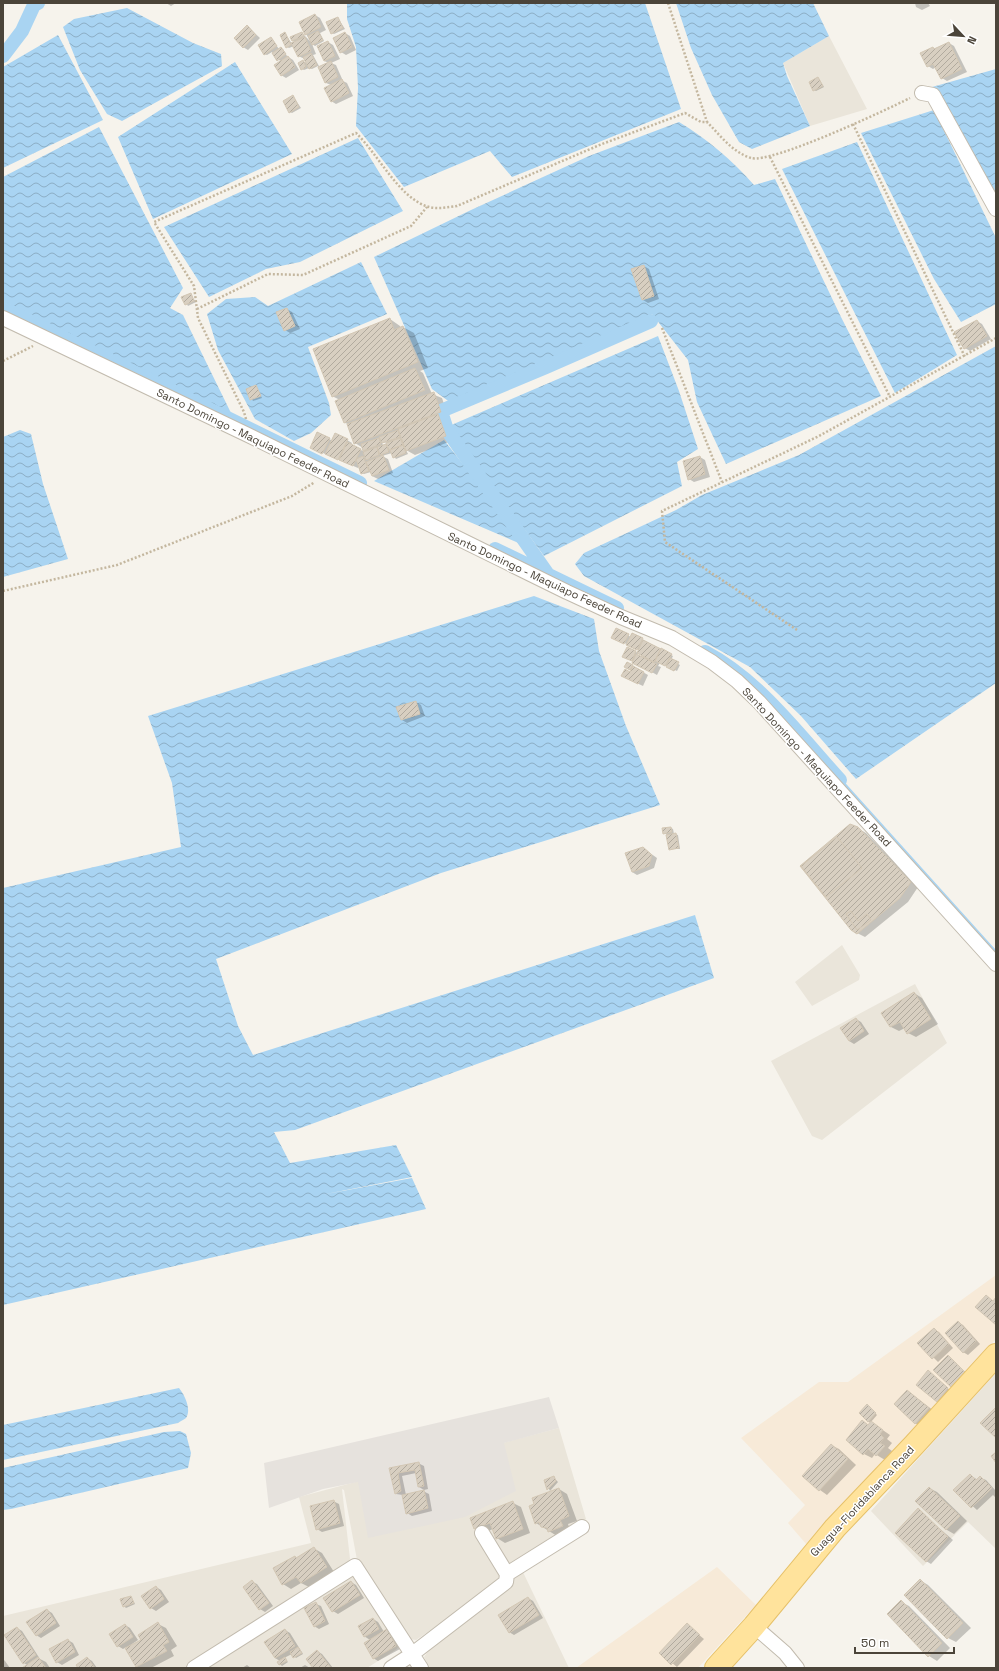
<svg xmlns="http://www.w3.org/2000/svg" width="999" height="1671" font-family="'Space Grotesk',sans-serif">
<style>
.residential{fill:#eae5da}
.commercial{fill:#f7ead8}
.industrial{fill:#e6e2dd}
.water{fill:url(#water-waves)}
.shadow{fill:#0003;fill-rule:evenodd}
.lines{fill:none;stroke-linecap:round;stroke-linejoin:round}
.stream{stroke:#a9d4f2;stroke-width:4}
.canal{stroke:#a9d4f2;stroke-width:14}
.building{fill:url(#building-hatch);stroke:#d3c7b4}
.minor-casing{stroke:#c2bbae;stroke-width:16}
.primary-casing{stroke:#e6c16a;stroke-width:24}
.path{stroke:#c4b79f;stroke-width:2.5;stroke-dasharray:2 2;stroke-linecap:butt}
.minor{stroke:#fff;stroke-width:14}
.primary{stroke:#ffe39c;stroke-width:22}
.labels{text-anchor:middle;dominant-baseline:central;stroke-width:3;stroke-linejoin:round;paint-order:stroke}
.street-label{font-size:11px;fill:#4b4439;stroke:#fff}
</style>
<defs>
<pattern id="water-waves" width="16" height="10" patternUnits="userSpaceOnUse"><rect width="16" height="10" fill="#a9d4f2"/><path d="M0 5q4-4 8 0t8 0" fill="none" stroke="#8caec5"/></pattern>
<pattern id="building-hatch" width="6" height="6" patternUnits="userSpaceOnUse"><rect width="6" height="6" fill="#d8cfc1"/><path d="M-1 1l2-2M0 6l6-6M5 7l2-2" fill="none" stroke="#b1aa9e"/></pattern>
</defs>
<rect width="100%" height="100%" fill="#f6f3ec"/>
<!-- residential -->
<path class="residential" d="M829,36L867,109L810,126L783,63Z
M842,945L860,975L859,980L812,1006L795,982Z
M915,984L947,1043L822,1140L812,1136L771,1061Z
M996,1373V1549L968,1522L923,1566L871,1511Z
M559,1428L586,1519L576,1529L503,1573L501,1582L416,1640L410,1639L357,1560L344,1490L342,1489L350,1559L347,1565L185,1668H3V1616L311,1543L299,1497Z
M521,1568L569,1668H430L424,1657L429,1650L508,1588Z
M348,1576L357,1578L401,1641L397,1649L367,1668H203Z"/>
<!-- commercial -->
<path class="commercial" d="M996,1275V1339L807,1545L788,1523L805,1505L741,1438L819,1382H848Z
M717,1567L756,1605L698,1668H576Z"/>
<!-- industrial -->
<path class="industrial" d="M549,1397L559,1428L504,1443L516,1491L465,1517L368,1538L358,1482L323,1489L269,1508L264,1463Z"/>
<!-- water -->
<path class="water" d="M347,3H645L681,109L512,177L490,151L404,187L356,126L358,88L356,47L347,19Z
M676,3H813L829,36L783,63L787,76L810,126L752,149L739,142L712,95L691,48Z
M127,8L193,43L221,54L222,66L122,121L107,114L80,70L63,27L74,19Z
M58,35L103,120L3,168V67Z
M235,62L292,154L153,219L118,137Z
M996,69V205L932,87Z
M934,110L996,238V304L961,322L934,279L861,133Z
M679,122C707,139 732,160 754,185L775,179L841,317L881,396L726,464L697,402L688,360L652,314L451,403L432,389L374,257L471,210L589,156Z
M99,127L183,288L170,308L183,315L231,413L3,301V177Z
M358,138L403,211L300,262L266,269L209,297L164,227Z
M857,142L957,355L895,393L782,169Z
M361,262L387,314L308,347L329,403L331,415L311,433L294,441L255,419L218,350L207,314L226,299L255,297L268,306Z
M658,336L679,391L698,449L677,462L682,486L544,556L449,426Z
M996,346V683L856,779L801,716L750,667L584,576L575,564L584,553L676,510L702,495L799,455Z
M20,430L31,434L43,484L68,559L3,577V437Z
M444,440L528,547L374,481Z
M534,596L594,619L599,651L626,726L660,805L441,873L216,959L238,1026L253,1055L695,915L714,978L295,1130L274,1132L290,1163L396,1145L412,1177L321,1195L412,1178L426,1209L3,1305V888L181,847L172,783L148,716Z
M179,1388C184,1394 192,1409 186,1418C184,1420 180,1421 178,1423L3,1460V1425Z
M180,1431L186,1434L191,1453L188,1468L11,1509L3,1510V1468L164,1432Z"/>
<!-- shadow -->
<path class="shadow" d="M166,3H176L171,6Z
M915,3H928L930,6L922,10L916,7Z
M315,15L320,18L326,30L320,33L324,41L315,46L312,44L316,54L313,55L320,68L329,63L324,61L328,42L333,45L340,59L331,63L336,65L343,81L347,83L353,96L336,104L331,101V85L326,83L318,66L312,69L309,68L304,70L302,69L303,61L308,64L305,59L298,56L294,46L289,48L287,47L285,33L292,44L296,42L292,41L302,33L311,42L306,34Z
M338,18L345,29L334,34L332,33Z
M247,26L260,38L248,50L243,47Z
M345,33L350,36L356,50L346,55L341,52Z
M271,38L279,49H283L287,56L293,60L299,70L286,78L281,75V62L272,52L267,55L264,54Z
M949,43L954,46L967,72L947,81L942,78L936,67L933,69L928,66L933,48L936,50Z
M818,79L824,87L816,91L814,90Z
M293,96L301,108L292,113L290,112Z
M644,266L649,269L659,299L648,303L643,300Z
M190,294L196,302L188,306L183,297Z
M287,309L292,312L300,329L290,333L285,330Z
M390,319L400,326L401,328L403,327L414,333L428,368L420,371L423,373L432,394L442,398L448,416L443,418L446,420L454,440L415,455L406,450L408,454L396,459L392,453L382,456L388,459L393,473L378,479L372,476L371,472L364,474L362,473L359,465L358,468L316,450L329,439L333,441L347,440L352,443L351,445L365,452L363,448L355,443L348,424L345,423L336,402L340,400L332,396ZM382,442L388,443L389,447L386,445L383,446Z
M977,321L982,324L991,339L970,351L965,348Z
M256,386L262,398L253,401L247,390Z
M700,457L705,460L710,477L694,482L689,479Z
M616,629L631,637L642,639L673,656L671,660L680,665L677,671L660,663L658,666L661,667L657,675L624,656L628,648L638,653L639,650L612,637ZM638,653L645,656L644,657L637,655Z
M627,663L648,675L643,686L628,679L632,671L625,667Z
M416,702L421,705L425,716L407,723L402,720L397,708Z
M671,828L673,829L674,834L678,835L680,849H670L667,835L664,833L663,829Z
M857,828L866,833L918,887L908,902L865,937L857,933Z
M643,848L657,858L654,868L637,875L632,872Z
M914,993L922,998L938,1024L916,1037L908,1033L905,1028L899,1031L891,1027L883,1013Z
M856,1019L861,1022L869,1034L854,1044L849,1041Z
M958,1322L963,1325L980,1344L968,1355L963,1352Z
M934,1329L939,1332L953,1348L938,1362L919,1343Z
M948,1356L970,1377L957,1390Z
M929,1372L952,1392L942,1404L937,1401Z
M908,1391L934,1411L920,1426L915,1423Z
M869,1407L877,1415L871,1422L890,1435L887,1439L892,1443L888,1448L892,1451L885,1460L875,1454L872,1458L864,1454L862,1421L869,1425L871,1423L868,1421Z
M831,1445L839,1449L856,1465L827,1495L820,1490L803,1476Z
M418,1463L424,1466L428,1489L424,1490L419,1487L416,1473L402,1476L406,1495L423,1491L429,1494L432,1511L412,1516L407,1513L403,1495L396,1494L391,1469Z
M970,1475L978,1480L981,1478L986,1480L996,1491V1498L993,1495L977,1510L955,1490Z
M554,1478L558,1482L550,1491L545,1480Z
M929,1488L937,1492L967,1521L954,1534L947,1530L917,1501Z
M559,1489L567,1494L577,1521L568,1524L570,1530L557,1536L536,1523L535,1504Z
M333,1501L339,1504L344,1526L322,1532L317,1529Z
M513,1503L521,1507L530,1533L505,1543L497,1538L493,1529L483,1533L475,1528Z
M918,1510L953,1540L931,1564L926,1561Z
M315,1549L322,1553L334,1572L309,1587L301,1583L291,1589L283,1584L295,1557L298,1559Z
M920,1580L928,1585L971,1628L956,1642L948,1638Z
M252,1582L257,1584L273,1606L265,1612L260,1609Z
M351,1582L356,1585L364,1598L338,1614L333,1611Z
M156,1587L161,1590L169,1602L156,1611L151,1608Z
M131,1597L135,1604L126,1608L124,1606Z
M528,1598L533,1601L543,1618L514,1635L509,1632Z
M901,1602L909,1606L950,1648L937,1661L929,1656Z
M316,1604L321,1606L329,1624L319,1629L314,1626Z
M47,1610L52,1613L60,1626L41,1638L36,1635Z
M373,1619L378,1622L384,1632L387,1630L392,1633L400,1649L378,1661L373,1658L370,1640L364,1636Z
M158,1624L166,1628L177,1646L171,1650L174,1656L151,1668L137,1667L126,1647L123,1649L118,1646L111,1635L125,1625L130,1628L138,1640L129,1646L130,1647L142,1640Z
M687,1625L704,1639L677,1667L660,1653Z
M17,1628L22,1631L40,1659L46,1662L50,1668H24L27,1665L24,1663Z
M285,1630L290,1633L303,1654L296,1658L292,1654L284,1658L288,1662L282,1666L278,1662L280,1661L275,1658Z
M68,1640L73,1643L79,1655L62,1665L57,1662Z
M317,1651L322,1654L333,1668H314Z
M87,1658L92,1661L97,1668H79Z
M3,1659L5,1661L10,1668H3Z
M247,1665L251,1668H242Z
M305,1665L310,1668H300Z"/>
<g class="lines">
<!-- stream -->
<path class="stream" d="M840,780L996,953"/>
<!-- canal -->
<path class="canal" d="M3,56L22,31L34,5L38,3
M3,308L360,483
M495,549L617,608
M547,573L447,430L441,411L546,367L651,321
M705,652C760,681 799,735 840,780"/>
</g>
<!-- building -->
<path class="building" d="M315,14L321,27L305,35L299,22Z
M338,17L343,28L331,34L326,22Z
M247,25L256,35L243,48L234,38Z
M318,31L323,40L312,45L308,36Z
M285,32L291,45L286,48L280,35Z
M302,32L304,36L292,41L290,37Z
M345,32L352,47L340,53L333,38Z
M271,37L277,46L264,55L258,45Z
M305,37L311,51L298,57L291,43Z
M328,41L335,56L324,61L317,46Z
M949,42L962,69L941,79L933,64L927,67L920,53L933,47L934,49Z
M281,47L286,54L277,61L272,53Z
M311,53L317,65L309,69L303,57Z
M288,56L295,67L281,76L274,65Z
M303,60L306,67L301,70L298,63Z
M331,61L338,77L325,83L318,67Z
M818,77L823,86L813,91L809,82Z
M342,79L349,93L331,102L324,88Z
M293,95L299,107L289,113L283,101Z
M644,265L654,296L642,300L631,269Z
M191,293L194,301L185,305L181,297Z
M287,308L295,326L284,331L276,312Z
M390,318L394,330L403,326L418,362L332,397L313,349Z
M977,320L987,336L964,349L954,332Z
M415,368L425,390L344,423L335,401Z
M256,385L261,396L250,400L246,389Z
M434,392L441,412L354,444L347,424Z
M438,414L446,436L406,451L398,429Z
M398,430L400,437L382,443L379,437Z
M317,432L330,438L322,454L310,448Z
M335,433L348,439L338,460L325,454Z
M379,438L381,444L363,451L361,444Z
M400,438L403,445L389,450L386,443Z
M347,442L361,449L353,466L339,460Z
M386,444L389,452L380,455L377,447Z
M403,445L406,453L393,458L390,450Z
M377,447L379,455L366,460L363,452Z
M383,455L389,470L372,476L366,462Z
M363,456L369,471L361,474L356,459Z
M700,456L705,474L688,480L683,461Z
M616,628L629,634L624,644L611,638Z
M632,633L643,638L637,650L626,645Z
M643,640L661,649L654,662L637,653Z
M627,647L636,651L632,661L622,657Z
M661,648L672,654L665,666L655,661Z
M636,654L657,664L652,673L632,663Z
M670,658L679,662L674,671L666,667Z
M627,662L633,665L630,670L624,667Z
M633,666L644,672L638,684L621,676L625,669L630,672Z
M416,701L420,714L401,720L396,707Z
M850,824L858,827L911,882L900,898L857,934L851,930L800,866Z
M671,827L672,832L663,834L662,828Z
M676,833L679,848L669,850L666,835Z
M837,837L862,868L826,897L801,866Z
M643,847L652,855L649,866L632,872L625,853Z
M851,911L858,921L867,914L871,920L857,930L846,914Z
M914,992L931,1019L907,1034L900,1022L890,1027L881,1013Z
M856,1018L864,1031L849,1041L840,1028Z
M986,1295L993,1301L996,1297V1325L975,1307Z
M958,1321L976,1341L963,1353L945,1333Z
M934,1328L949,1344L932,1359L917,1343Z
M948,1355L966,1373L952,1388L933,1370Z
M928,1370L948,1388L937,1402L916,1385Z
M907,1390L929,1408L915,1424L894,1404Z
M867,1404L876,1413L868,1422L859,1413Z
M995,1408L996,1409V1438L980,1423Z
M862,1420L868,1425L871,1421L883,1430L880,1434L884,1438L880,1443L885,1446L876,1456L868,1449L863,1455L846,1440Z
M831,1444L848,1459L819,1491L802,1476Z
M996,1452V1463L991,1456Z
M419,1462L424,1486L418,1487L415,1470L398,1473L401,1491L395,1494L389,1468Z
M970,1474L976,1480L980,1476L992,1488L971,1508L953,1490Z
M554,1476L556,1481L547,1490L544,1480Z
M929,1487L960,1516L946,1530L915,1501Z
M559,1488L569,1516L560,1520L563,1526L548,1532L547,1528L541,1527L539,1522L535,1524L529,1506L534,1504L532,1498Z
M424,1490L428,1508L406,1514L402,1495Z
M334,1500L340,1523L316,1530L310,1506Z
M513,1501L523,1529L496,1539L490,1523L474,1529L470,1518Z
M918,1508L948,1537L926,1562L895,1533Z
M314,1547L327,1567L301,1583L296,1577L282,1585L273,1568L295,1556L296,1558Z
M920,1579L963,1623L947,1639L904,1595Z
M252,1580L269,1603L259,1610L243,1587Z
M351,1581L360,1595L332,1612L323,1598Z
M156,1586L164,1599L150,1609L141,1596Z
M131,1596L134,1603L123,1607L120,1599Z
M528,1597L539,1615L509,1633L498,1615Z
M901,1600L942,1643L928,1657L887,1614Z
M316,1602L325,1621L314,1627L304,1608Z
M47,1609L56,1623L36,1636L26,1622Z
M373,1618L379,1629L364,1637L358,1626Z
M158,1622L169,1642L163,1645L167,1651L136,1667L125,1648L141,1640L138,1635Z
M687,1623L700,1635L671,1665L659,1653Z
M125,1624L133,1637L117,1647L109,1634Z
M17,1627L36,1655L23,1664L4,1635Z
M285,1629L295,1646L275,1658L264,1642Z
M387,1629L396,1646L373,1659L364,1643Z
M68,1639L75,1652L56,1663L49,1649Z
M298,1647L302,1653L293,1658L290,1652Z
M317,1650L331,1668H313L306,1659Z
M38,1657L46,1668H22Z
M87,1657L95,1668H78L76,1665Z
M285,1657L287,1661L279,1665L277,1662Z"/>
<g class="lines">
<!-- minor casing -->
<g class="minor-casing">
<path id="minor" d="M922,93L933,95L996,209
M3,318L248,435L567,592L621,617L672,638L712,662L737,681L759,702L996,964
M507,1574L582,1527
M754,1626L785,1653L797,1668
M194,1668L355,1566L421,1668
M391,1668L411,1655L506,1582L507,1574L482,1533"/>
</g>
<!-- primary casing -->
<g class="primary-casing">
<path id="primary" d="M716,1668L754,1626L835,1528L914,1445L996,1355"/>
</g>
<!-- path -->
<path class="path" d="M668,3L707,122
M853,124L965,357
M770,157L890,397
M197,309L268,274L303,275L411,226L427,207
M662,328L722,482
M3,361L33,346
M246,419L244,412L198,318L194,286L154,222L356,133C378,154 398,196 426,206C436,210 448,207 457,206L602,144L685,113L701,122H707C720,135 732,152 751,158C771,164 886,110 910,98
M3,591L117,565L292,496L315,482
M797,630L665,542L662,511L819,436L996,338"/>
<!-- minor -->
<use href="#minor" class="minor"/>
<!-- primary -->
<use href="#primary" class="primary"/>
</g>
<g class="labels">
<!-- street labels -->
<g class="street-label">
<text transform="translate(253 438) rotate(26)">Santo Domingo - Maquiapo Feeder Road</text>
<text transform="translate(545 580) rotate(25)">Santo Domingo - Maquiapo Feeder Road</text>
<text transform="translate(817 767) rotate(47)">Santo Domingo - Maquiapo Feeder Road</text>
<text transform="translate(862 1501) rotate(-47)">Guagua-Floridablanca Road</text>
</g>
</g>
<!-- border -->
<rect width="999" height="1671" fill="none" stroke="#4b4439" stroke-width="8"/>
<!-- north arrow -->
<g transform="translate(963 36) rotate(116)" stroke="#ffffff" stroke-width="3" paint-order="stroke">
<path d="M0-3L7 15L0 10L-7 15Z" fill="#4b4439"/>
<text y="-6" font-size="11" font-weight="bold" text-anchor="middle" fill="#4b4439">N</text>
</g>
<!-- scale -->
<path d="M855 1647v6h99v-6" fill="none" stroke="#4b4439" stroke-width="2"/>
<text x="861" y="1647" font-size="12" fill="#4b4439" stroke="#ffffff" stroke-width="3" paint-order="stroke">50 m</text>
</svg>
